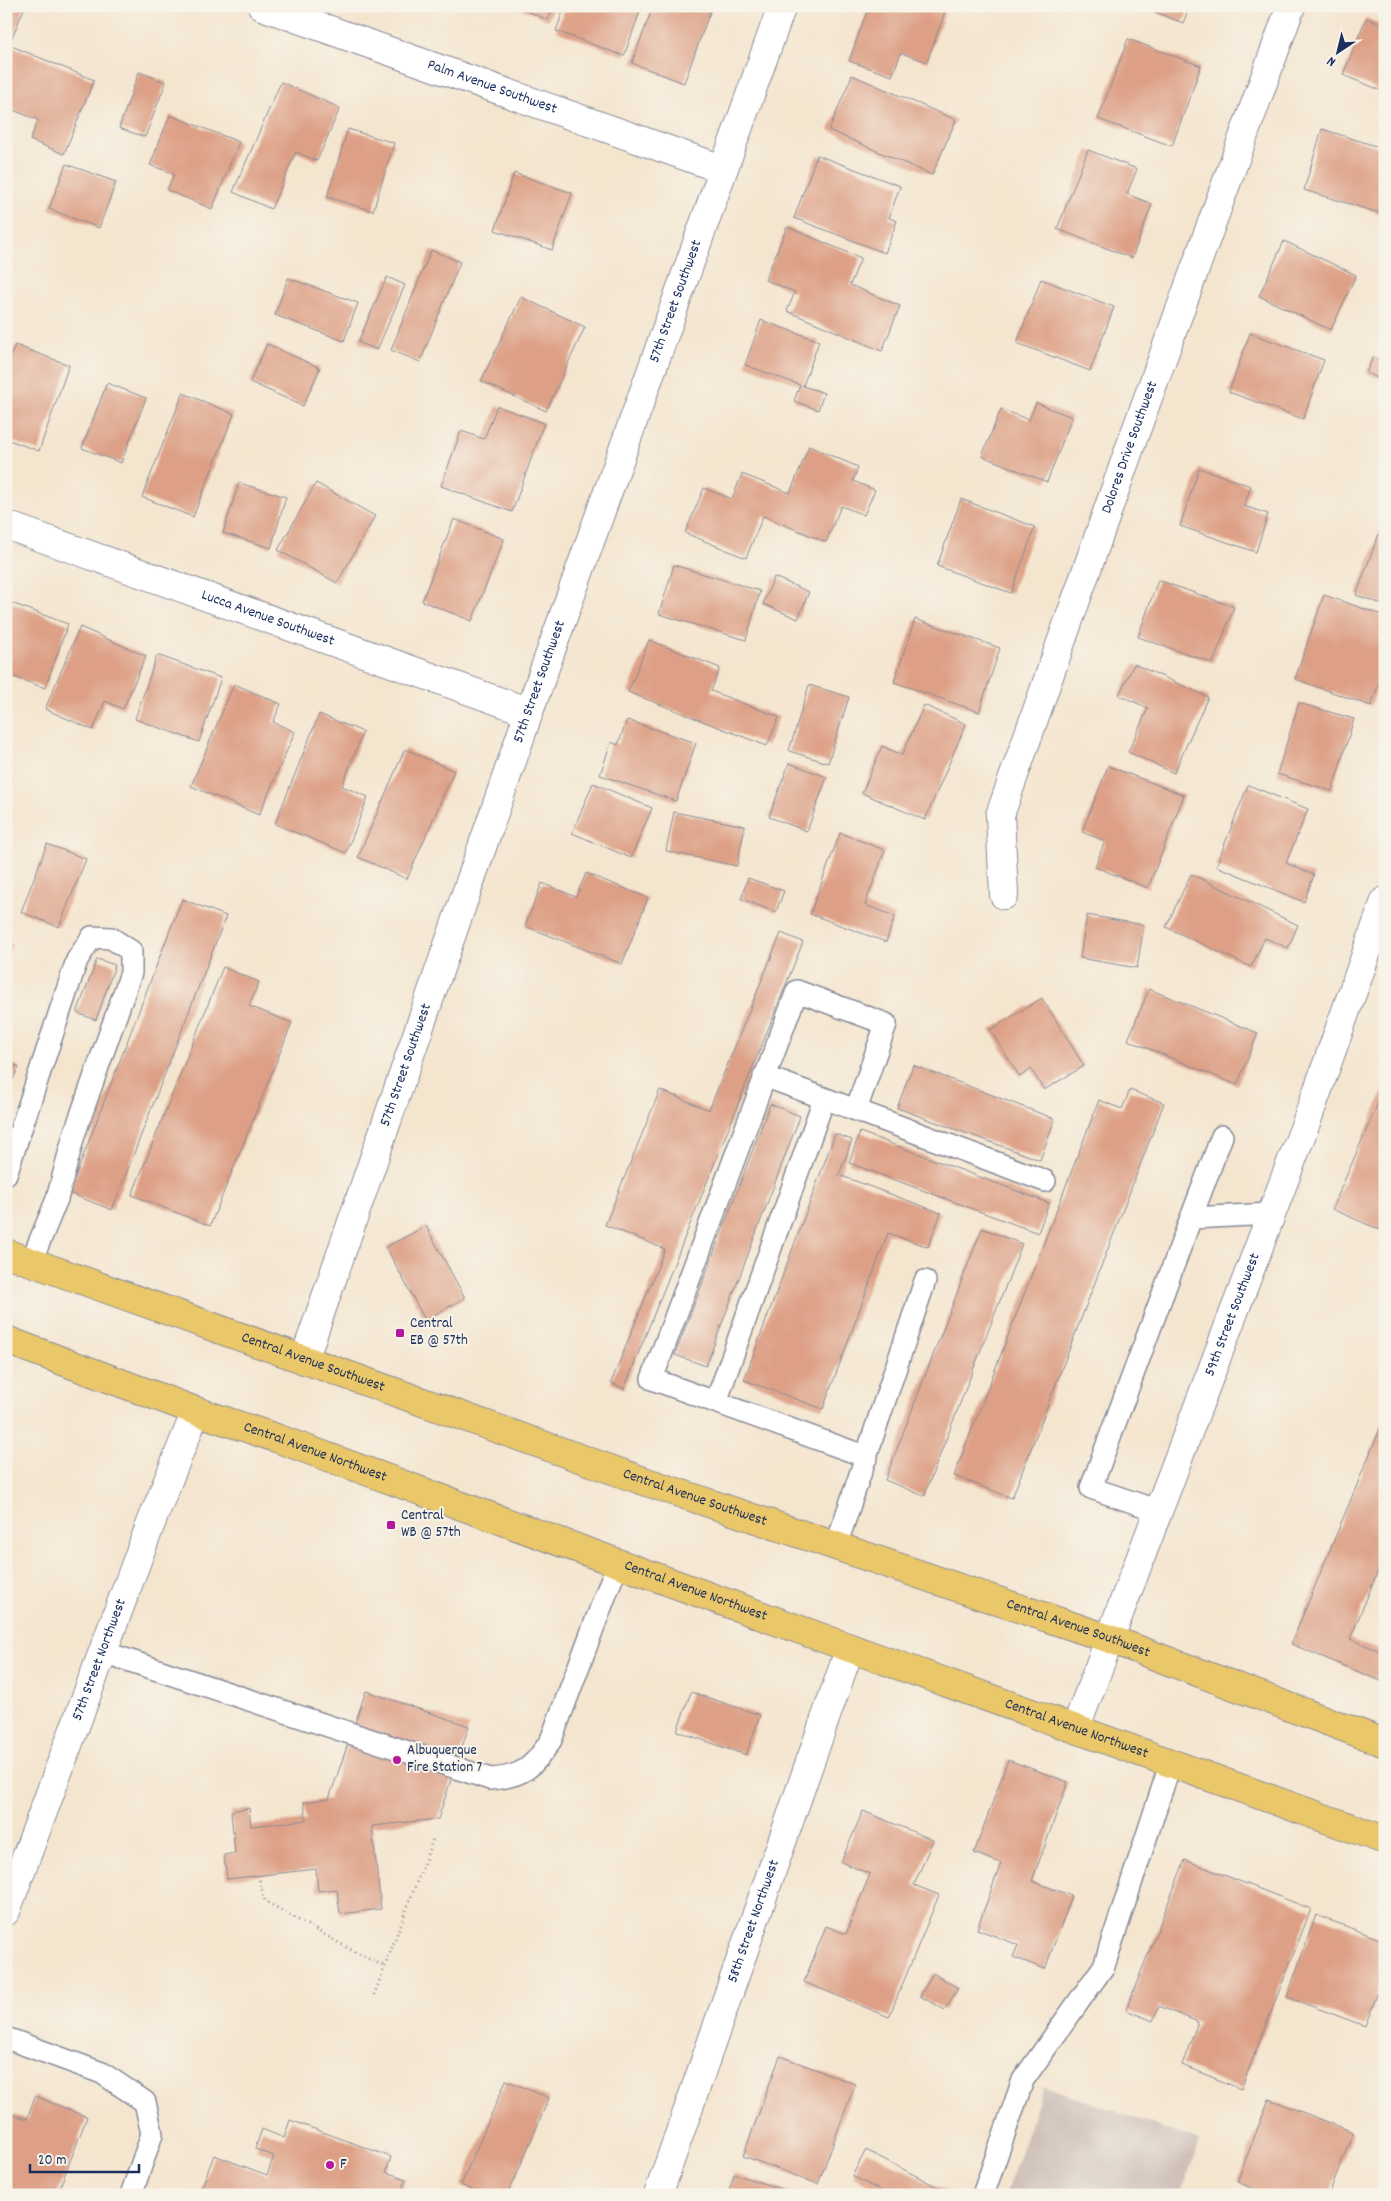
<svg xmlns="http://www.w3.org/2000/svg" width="1391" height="2201" font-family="Dekko,sans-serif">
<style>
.industrial{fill:#cfc1ba}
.building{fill:#dda086}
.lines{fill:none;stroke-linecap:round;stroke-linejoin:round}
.service-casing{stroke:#888a96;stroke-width:24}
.minor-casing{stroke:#888a96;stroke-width:30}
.primary-casing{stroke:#888a96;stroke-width:30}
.path{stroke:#888a96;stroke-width:3;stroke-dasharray:1 4;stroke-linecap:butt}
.service{stroke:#fff;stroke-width:21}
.minor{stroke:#fff;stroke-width:28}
.primary{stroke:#eac769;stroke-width:28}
.poi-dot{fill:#b5179e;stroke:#f7f3e8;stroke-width:2}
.labels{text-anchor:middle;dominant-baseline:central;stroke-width:4;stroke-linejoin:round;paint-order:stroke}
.street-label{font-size:15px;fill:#1b2f5e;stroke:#f7f3e8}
.poi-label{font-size:15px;fill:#1b2f5e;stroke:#f7f3e8;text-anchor:start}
</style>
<rect width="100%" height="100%" fill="#f7f3e8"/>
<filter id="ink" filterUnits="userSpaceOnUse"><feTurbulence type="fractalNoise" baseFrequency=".02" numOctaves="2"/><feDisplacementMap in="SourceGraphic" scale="10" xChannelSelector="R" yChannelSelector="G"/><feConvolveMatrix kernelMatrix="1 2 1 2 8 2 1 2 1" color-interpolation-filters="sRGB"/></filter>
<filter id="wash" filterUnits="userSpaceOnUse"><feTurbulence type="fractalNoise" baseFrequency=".0096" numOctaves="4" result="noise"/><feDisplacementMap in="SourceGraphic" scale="20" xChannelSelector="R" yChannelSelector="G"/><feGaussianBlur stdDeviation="1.12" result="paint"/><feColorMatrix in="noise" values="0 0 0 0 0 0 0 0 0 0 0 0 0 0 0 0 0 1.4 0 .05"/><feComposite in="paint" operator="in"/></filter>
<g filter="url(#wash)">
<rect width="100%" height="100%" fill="#f4e5cf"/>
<!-- industrial -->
<path class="industrial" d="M1044,2086L1200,2141L1181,2195H1005Z"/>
<g id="blocks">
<!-- building -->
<path class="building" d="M6,6H25L9,45L94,80L64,154L30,140L38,120L6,107Z
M515,6H554L548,20Z
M565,6H642L624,56L556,31Z
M653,6H712L684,83L632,63Z
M869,6H947L927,62L901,53L892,76L849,61Z
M1140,6H1190L1183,23Z
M1366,18L1385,26V92L1343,75Z
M1128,39L1201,66L1172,146L1098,119Z
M139,72L166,82L145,137L119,128Z
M852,75L956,120L932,175L829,130Z
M281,82L340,108L317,161L296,152L271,209L233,192Z
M170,115L239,142L212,209L167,190L174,174L150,165Z
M348,129L394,143L373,211L327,197Z
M1322,129L1385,149V194L1379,213L1304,190Z
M1088,150L1137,169L1127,194L1152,204L1132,258L1057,229Z
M817,155L900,186L889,218L897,221L885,253L794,218Z
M66,164L116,182L99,228L49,209Z
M514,173L572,193L552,250L495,230Z
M787,227L861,258L850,285L900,306L882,351L787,311L795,292L765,280Z
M1284,241L1356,275L1331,330L1259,296Z
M431,250L460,262L420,362L391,350Z
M387,277L405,285L377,350L358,342Z
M288,278L358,303L344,341L275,315Z
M1041,279L1114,307L1090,371L1017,343Z
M521,297L585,327L546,411L481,381Z
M761,320L819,341L803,386L824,393L818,410L794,401L800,385L745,365Z
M1250,333L1324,360L1303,419L1229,392Z
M267,344L320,368L303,406L250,382Z
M15,345L69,365L39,451L6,439V368Z
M1373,357L1385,363V381L1366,373Z
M107,383L146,398L121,463L82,448Z
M183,393L234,414L193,517L142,497Z
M1036,403L1072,417L1047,482L982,456L1001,409L1029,420Z
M497,406L544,423L512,512L441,486L461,431L484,439Z
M809,446L858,467L853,481L875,490L864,515L841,506L826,542L763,516L746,558L685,533L704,488L732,499L742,474L790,493Z
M1199,468L1251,486L1244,506L1268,514L1256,552L1180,526Z
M239,483L286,497L271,548L223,533Z
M316,483L375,516L337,583L278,550Z
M961,499L1035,527L1011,593L937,566Z
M1385,518V605L1356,595Z
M454,519L504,539L472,621L422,601Z
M674,565L760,591L746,640L659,614Z
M774,577L809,592L798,619L763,604Z
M1158,580L1234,607L1213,663L1138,637Z
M1324,595L1385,616V666L1371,706L1295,679Z
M6,601L68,624L45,688L6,674Z
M915,619L1000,648L979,712L894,682Z
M80,627L146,656L123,709L105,701L93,730L45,709Z
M649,640L720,668L711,691L779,717L767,746L628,692Z
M157,655L221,678L199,742L135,719Z
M1134,664L1208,697L1174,773L1128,752L1148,708L1119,695Z
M234,684L281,704L273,722L295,732L259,815L191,786Z
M809,685L849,697L828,763L789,751Z
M1299,703L1354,719L1332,791L1277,774Z
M924,705L966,724L925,820L862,793L882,746L902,755Z
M319,714L363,732L342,786L368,797L346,853L275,824Z
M627,720L696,743L676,801L600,775L611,742L618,745Z
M405,749L454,771L407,879L358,857Z
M789,763L827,777L807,831L769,817Z
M1108,766L1184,795L1148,888L1095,867L1105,841L1082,832Z
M593,783L652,808L631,858L572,833Z
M1248,785L1308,809L1286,863L1314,875L1304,902L1216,866Z
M674,812L745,826L737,866L666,851Z
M840,833L885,850L865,905L895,916L886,942L810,914Z
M47,844L86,859L59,927L21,912Z
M586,873L648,898L622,964L525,926L542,883L576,897Z
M1191,874L1298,925L1288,948L1265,938L1251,967L1166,927Z
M748,878L784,891L776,912L741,899Z
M182,899L226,916L112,1210L69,1193Z
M1087,915L1144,925L1137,968L1080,958Z
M781,933L803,942L624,1389L611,1383L665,1249L605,1225L660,1090L709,1110Z
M6,942L12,945L6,957Z
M97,959L115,965L96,1020L77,1013Z
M223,967L259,982L249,1006L292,1023L210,1226L132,1195Z
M1149,989L1258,1033L1237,1085L1128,1040Z
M1042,998L1084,1066L1044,1090L1031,1069L1020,1077L990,1030Z
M6,1061L19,1067L6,1094Z
M913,1065L1055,1119L1040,1160L897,1108Z
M1385,1087V1232L1332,1209Z
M1130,1090L1164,1103L1012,1498L954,1476L1099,1100L1122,1109Z
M770,1104L800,1116L706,1366L675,1355Z
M860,1132L1049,1203L1038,1233L849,1163Z
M835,1134L852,1140L839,1175L941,1213L928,1247L888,1233L823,1409L744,1380Z
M426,1226L465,1298L425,1320L386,1247Z
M982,1228L1022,1244L924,1496L885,1480Z
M1385,1417V1554L1350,1639L1385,1653V1671L1381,1681L1291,1644Z
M366,1691L469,1726L438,1819L372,1826L381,1909L340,1914L337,1889L318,1891L316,1869L227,1879L224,1855L235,1853L231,1811L249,1808L251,1826L306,1820L304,1802L329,1799Z
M691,1692L760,1715L746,1755L677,1731Z
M1008,1760L1068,1782L1032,1881L1072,1896L1045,1969L1013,1957L1018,1945L977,1929L1001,1863L974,1853Z
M863,1811L933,1840L914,1885L939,1895L889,2017L804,1982L826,1926L846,1934L870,1874L841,1862Z
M1185,1860L1311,1909L1241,2089L1182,2065L1198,2022L1159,2006L1153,2021L1126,2010Z
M1316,1915L1385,1941V1974L1365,2026L1287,1997Z
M933,1973L958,1988L945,2010L920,1996Z
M780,2056L855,2084L818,2184L743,2156Z
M506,2080L549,2098L508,2195H483L461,2185Z
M35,2096L87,2117L57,2195H6V2113L27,2119Z
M1269,2099L1353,2132L1329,2195H1269L1237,2182Z
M290,2120L391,2157L386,2172L406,2179L400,2195H199L214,2155L267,2175L274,2156L255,2149L262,2129L284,2138Z
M866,2150L953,2195H889L852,2176Z
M734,2174L796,2194V2195H728Z"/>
</g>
</g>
<g filter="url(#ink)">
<use href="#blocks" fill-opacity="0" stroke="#888a96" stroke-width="1"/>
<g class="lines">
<!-- service casing -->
<g class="service-casing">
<path id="service" d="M764,1076L856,1110L886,1024L797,991L652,1379L867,1457
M856,1110L1045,1181
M6,1174L77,960L92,937L111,938L131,951V973L74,1135L57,1199L31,1262
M1191,1218L1222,1136
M716,1402L824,1099
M1159,1511L1091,1488L1191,1218L1271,1214
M836,1546L925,1281
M103,1652L490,1779C523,1777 534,1767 551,1740L618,1562
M6,2038L102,2073L145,2102L152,2134L131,2195
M983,2195L1023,2080L1104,1966L1171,1762"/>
</g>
<!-- minor casing -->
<g class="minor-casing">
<g id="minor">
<path id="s1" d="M262,6L722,169"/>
<path id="s2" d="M6,525L529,712"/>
<path id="s3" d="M1004,895L1000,815L1134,436L1291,6"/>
<path id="s4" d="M304,1360L529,712L782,6"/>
<path id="s5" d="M1076,1727L1306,1123L1385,901"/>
<path id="s6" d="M6,1911L151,1523L196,1411"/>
<path id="s7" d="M658,2195L850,1648"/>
</g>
</g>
<!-- primary casing -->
<g class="primary-casing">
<g id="primary">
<path id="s8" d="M6,1253L638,1479L1110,1639L1385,1743"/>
<path id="s9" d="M6,1340L196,1411L276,1438L850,1648L1385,1840"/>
</g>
</g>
<!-- path -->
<path class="path" d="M258,1875L265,1901L355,1952L384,1966
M374,1995L433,1839"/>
<!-- service -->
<use href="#service" class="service"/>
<!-- minor -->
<use href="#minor" class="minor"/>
<!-- primary -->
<use href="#primary" class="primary"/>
</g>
</g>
<!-- markers -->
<g class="poi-dot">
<rect x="395" y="1328" width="10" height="10" rx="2.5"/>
<rect x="386" y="1520" width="10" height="10" rx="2.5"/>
<circle cx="397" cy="1760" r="5"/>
<circle cx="330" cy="2165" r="5"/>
</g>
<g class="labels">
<!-- street labels -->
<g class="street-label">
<text stroke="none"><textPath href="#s1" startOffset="244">Palm Avenue Southwest</textPath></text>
<text stroke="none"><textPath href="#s4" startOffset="1122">57th Street Southwest</textPath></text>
<text stroke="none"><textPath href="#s3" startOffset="470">Dolores Drive Southwest</textPath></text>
<text stroke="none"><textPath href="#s2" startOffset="278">Lucca Avenue Southwest</textPath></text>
<text stroke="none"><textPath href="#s4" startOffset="718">57th Street Southwest</textPath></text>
<text stroke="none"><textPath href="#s4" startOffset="312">57th Street Southwest</textPath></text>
<text stroke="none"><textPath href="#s5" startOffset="441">59th Street Southwest</textPath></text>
<text stroke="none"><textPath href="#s8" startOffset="326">Central Avenue Southwest</textPath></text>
<text stroke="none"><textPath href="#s9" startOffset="329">Central Avenue Northwest</textPath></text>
<text stroke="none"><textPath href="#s8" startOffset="731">Central Avenue Southwest</textPath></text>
<text stroke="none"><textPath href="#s9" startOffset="734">Central Avenue Northwest</textPath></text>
<text stroke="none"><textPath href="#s8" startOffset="1136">Central Avenue Southwest</textPath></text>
<text stroke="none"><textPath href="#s6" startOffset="268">57th Street Northwest</textPath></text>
<text stroke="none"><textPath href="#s9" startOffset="1139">Central Avenue Northwest</textPath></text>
<text stroke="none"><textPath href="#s7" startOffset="290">58th Street Northwest</textPath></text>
</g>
<!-- poi labels -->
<g class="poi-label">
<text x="410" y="1324">Central<tspan x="410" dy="17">EB @ 57th</tspan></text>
<text x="401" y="1516">Central<tspan x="401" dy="17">WB @ 57th</tspan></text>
<text x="407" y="1751">Albuquerque<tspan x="407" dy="17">Fire Station 7</tspan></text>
<text x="340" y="2165">F</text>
</g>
</g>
<!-- margin -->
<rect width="1391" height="2201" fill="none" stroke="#f7f3e8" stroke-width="25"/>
<!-- north arrow -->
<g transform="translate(1338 52) rotate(215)" stroke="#f7f3e8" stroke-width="4" paint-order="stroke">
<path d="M0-4L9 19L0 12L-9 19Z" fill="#1b2f5e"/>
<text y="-8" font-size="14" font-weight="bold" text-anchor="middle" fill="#1b2f5e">N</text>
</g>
<!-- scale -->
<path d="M30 2164v8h109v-8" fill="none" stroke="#1b2f5e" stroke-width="2.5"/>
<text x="38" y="2164" font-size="15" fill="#1b2f5e" stroke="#f7f3e8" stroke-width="4" paint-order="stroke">20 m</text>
</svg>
